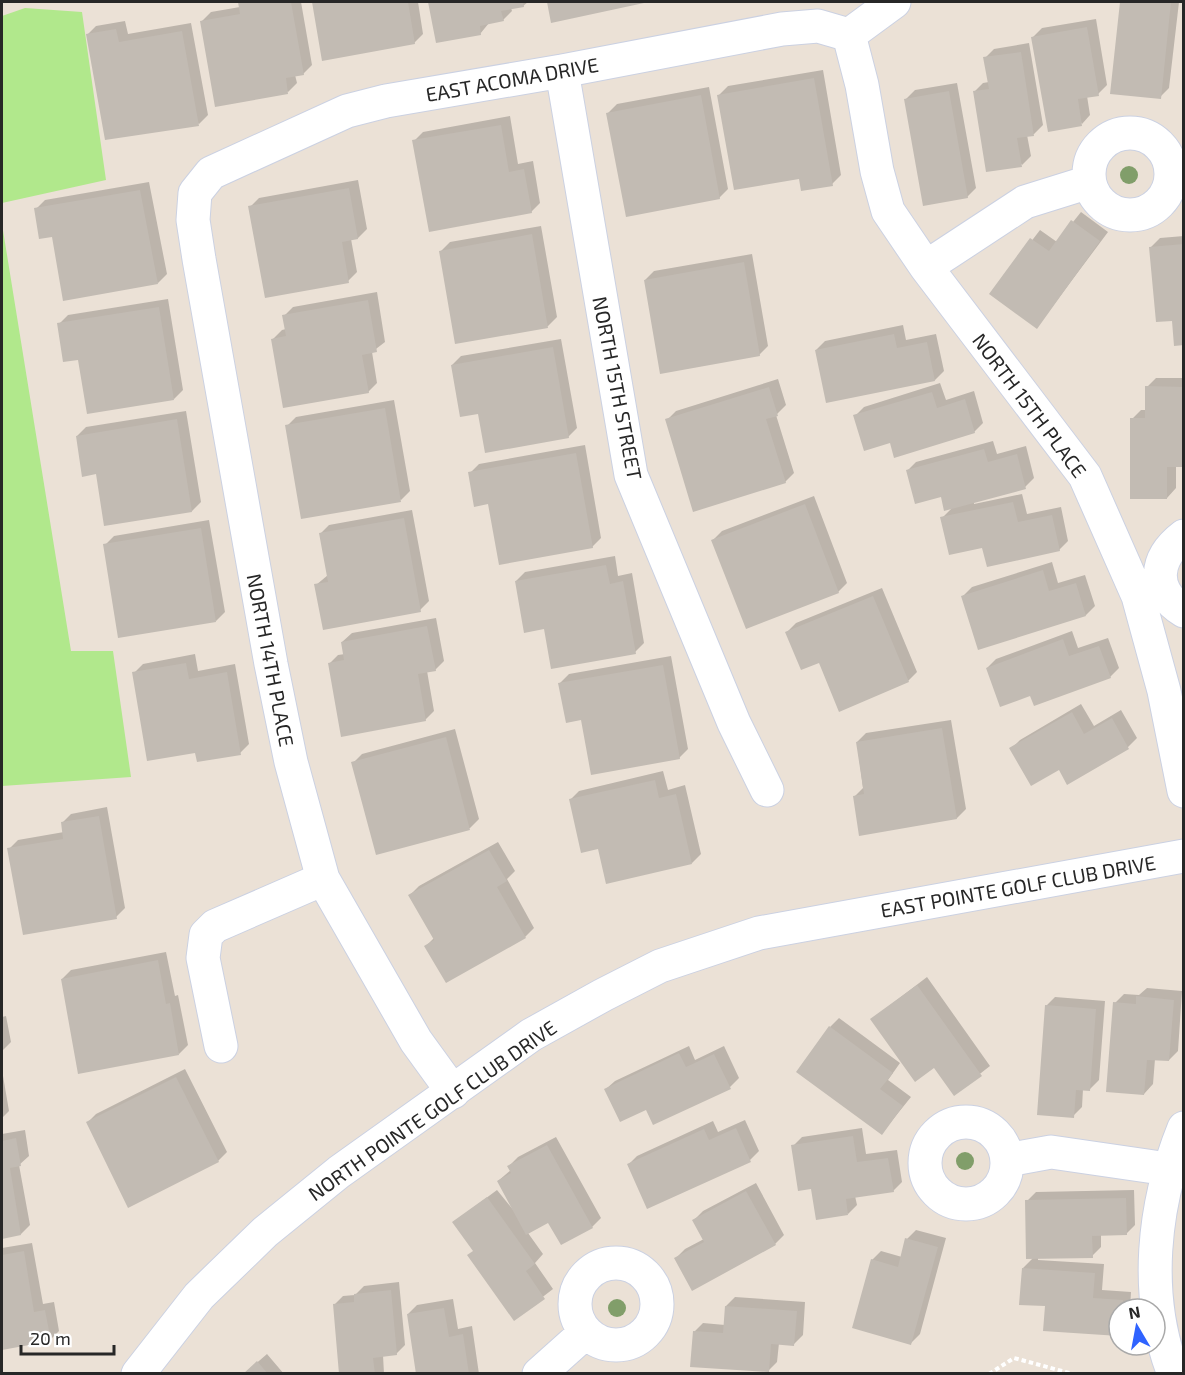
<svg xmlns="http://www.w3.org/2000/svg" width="1185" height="1375" font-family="'Exo 2',sans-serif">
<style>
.green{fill:#b1e88c}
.shadow{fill:#0003}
.building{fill:#c2bbb3}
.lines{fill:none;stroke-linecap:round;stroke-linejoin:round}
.street-casing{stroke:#cbd1e2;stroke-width:35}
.secondary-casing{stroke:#cbd1e2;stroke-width:35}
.path{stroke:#fff;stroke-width:4;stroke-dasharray:4.5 3;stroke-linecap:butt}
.street{stroke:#fff;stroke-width:33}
.secondary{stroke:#fff;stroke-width:33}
.tree{fill:#819e6a}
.labels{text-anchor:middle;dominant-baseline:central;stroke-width:4.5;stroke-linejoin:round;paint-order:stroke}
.street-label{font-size:20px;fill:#272727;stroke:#fff}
</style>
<rect width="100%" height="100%" fill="#ebe1d6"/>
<!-- green -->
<path class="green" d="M25,8L82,12L106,180L2,203V16Z
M2,224L71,651H113L131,777L2,786Z"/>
<!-- shadow -->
<path class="shadow" d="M239,2H301L312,65L303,74L295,75L297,83L288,92L202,21L211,12L240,7Z
M313,2H418L423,34L414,43L323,59Z
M430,2H528L523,6L511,8L512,11L503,20L489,23L480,34L437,42Z
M548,2H644L552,21Z
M1122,2H1179L1169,88L1160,97L1112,92Z
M1096,19L1107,85L1098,94L1087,96L1090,115L1082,124L1033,37L1042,28Z
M125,21L128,34L191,23L208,115L199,124L87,35L96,26Z
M1029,43L1043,125L1034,134L1027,135L1031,156L1022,165L974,92L983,83L989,82L985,58L994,49Z
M823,70L841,175L832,184L800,177L719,95L728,86Z
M957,83L976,188L967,197L906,99L915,90Z
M709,87L728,189L719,198L608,113L617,104Z
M510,116L518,164L533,161L540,203L531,212L414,141L423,132Z
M358,180L367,229L358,238L351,239L357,272L348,281L250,207L259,198Z
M149,182L167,274L158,283L54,235L36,209L45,200Z
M1081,212L1108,232L1037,327L991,294L1040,230L1057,242Z
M541,226L557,317L548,326L457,342L441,251L450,242Z
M1184,236V343L1151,247L1160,238Z
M752,254L768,346L759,355L645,280L654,271Z
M377,292L385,342L372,352L377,383L368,392L273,339L282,330L286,329L284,316L293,307Z
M168,299L183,390L174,399L79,358L59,324L68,315Z
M903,325L906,340L936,334L944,371L935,380L816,350L825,341Z
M561,339L577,428L568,437L479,412L452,365L461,356Z
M1156,378H1184V465H1176V488L1167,498L1132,419L1141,410H1147V387Z
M778,379L786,405L776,415L794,473L785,482L667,420L676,411Z
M940,383L946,400L974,391L983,423L974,432L891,441L855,416L864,407Z
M394,400L410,491L401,500L287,426L296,417Z
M186,411L201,502L192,511L97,473L77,436L86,427Z
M993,441L997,454L1026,446L1034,478L1025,487L974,501V504L1022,494L1027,514L1061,507L1068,541L1059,550L983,547L942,518L953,507L942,495L907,471L916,462Z
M585,445L601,538L592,547L489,502L470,473L479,464Z
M814,496L847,583L838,592L713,540L722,531Z
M412,510L429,601L420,610L316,585L328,575L320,534L329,525Z
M209,520L225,612L216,621L105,545L114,536Z
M615,556L618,576L632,573L644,643L635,652L545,627L516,581L525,572Z
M1052,562L1058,583L1085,575L1095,606L1086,615L963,596L972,587Z
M882,588L917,672L908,681L819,661L787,632L796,623Z
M436,618L444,661L435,670L427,671L434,711L425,720L329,664L338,655L345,654L342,642L352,633Z
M1072,631L1078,648L1108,638L1119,668L1110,677L1031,694L987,668L996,659Z
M195,654L198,671L235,664L249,744L240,753L196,752L134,673L143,664Z
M671,656L688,749L679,758L582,718L560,683L569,674Z
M1081,704L1094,726L1121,710L1137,738L1128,747L1067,783L1059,768L1011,749L1020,740Z
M951,720L966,809L957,818L854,797L863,788L857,742L866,733Z
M455,729L479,819L470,828L377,853L353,763L362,754Z
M663,771L668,790L685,785L701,854L692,863L600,847L570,800L579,791Z
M107,807L125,908L116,917L9,849L18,840L64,832L62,823L71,814Z
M498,842L515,871L507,879L534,928L525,937L426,946L434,938L410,895L419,886Z
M166,952L175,996L178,995L188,1045L179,1054L62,979L71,970Z
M927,977L990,1066L954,1094L934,1066L872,1019Z
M1147,988L1182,991L1178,1051L1169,1060L1155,1059L1153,1084L1144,1094L1115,1003L1124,994L1139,995Z
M1055,997L1105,1001L1099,1080L1090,1089H1083L1082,1107L1073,1116L1046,1006Z
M6,1016L11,1042L2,1051V1017Z
M839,1018L900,1063L888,1080L911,1097L882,1133L830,1027Z
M689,1046L695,1060L724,1046L739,1078L730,1087L647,1108L606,1089L615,1081Z
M185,1069L227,1152L218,1161L87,1123L96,1114Z
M2,1070L9,1111L2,1118Z
M745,1120L759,1151L750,1160L648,1207L628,1165L637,1156L713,1121L718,1132Z
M862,1128L866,1154L897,1150L902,1182L893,1191L855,1196L857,1205L848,1214L793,1146L802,1137Z
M25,1130L29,1156L19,1165L30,1225L21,1234L2,1237V1134Z
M556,1137L601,1218L592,1227L549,1221L528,1233L543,1254L535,1263L553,1289L514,1319L474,1250L454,1222L497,1190L515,1212L498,1181L511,1170L509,1166L518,1157Z
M756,1183L784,1235L775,1244L676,1258L685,1249L704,1239L694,1220L703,1211Z
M1134,1190L1135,1225L1126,1234H1101V1247L1092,1256L1038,1257V1260L1104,1264L1102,1290L1131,1292L1130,1309H1119V1335L1047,1305L1023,1268L1034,1257L1027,1201L1036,1192Z
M916,1230L946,1238L920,1334L911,1343L872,1260L881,1251L902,1257L907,1239Z
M32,1243L43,1304L54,1302L59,1331L50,1340L2,1349V1248Z
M399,1282L405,1345L396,1354L383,1355L384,1374H341L334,1305L343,1296L355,1295L364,1286Z
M735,1297L805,1302L803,1335L794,1344L779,1343L777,1362L768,1371L694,1332L703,1323L725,1325L726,1306Z
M453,1299L458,1329L472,1326L479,1374H418L408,1314L417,1305Z
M267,1354L284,1374H244Z"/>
<!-- building -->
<path class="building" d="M238,2H291L304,75L286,78L288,94L215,107L200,21L240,14Z
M312,2H408L415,44L322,61Z
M428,2H523L524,7L501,11L504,21L480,26L481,35L436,43Z
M547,2H643L644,3L551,23Z
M1120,2H1171L1161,99L1110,94Z
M1087,27L1099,96L1078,99L1082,126L1048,132L1031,37Z
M116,29L119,42L182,31L199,126L105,140L86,34Z
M1021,52L1034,136L1017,138L1022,167L986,172L973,91L989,89L983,57Z
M814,78L833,186L801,191L799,179L734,190L717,95Z
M949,91L968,198L923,206L904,99Z
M701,95L720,199L626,217L606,113Z
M501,125L509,172L524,169L532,213L429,232L412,140Z
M349,188L358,239L342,242L349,283L265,298L248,206Z
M140,190L158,284L63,301L52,237L39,239L34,208Z
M1071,220L1100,241L1037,329L989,294L1030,238L1049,251Z
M532,234L548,328L455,344L439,251Z
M1184,244V345L1174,346L1172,321L1156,322L1149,247Z
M744,262L760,356L660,374L644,280Z
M368,300L377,352L362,355L369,393L283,408L271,339L286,336L282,315Z
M159,307L174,400L87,414L78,360L63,362L57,323Z
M894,334L897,348L927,342L935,381L826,403L815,350Z
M553,347L569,438L485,453L478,414L460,417L451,365Z
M1145,386L1184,387V467H1167V499H1130V418H1145Z
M769,387L778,416L766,419L786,483L693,512L665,419Z
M932,392L937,408L965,399L975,433L894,458L890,443L864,451L853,415Z
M385,408L401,502L301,519L285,425Z
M177,419L192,512L104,526L96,474L82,477L76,436Z
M984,449L988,462L1017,454L1026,489L944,511L941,497L915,504L906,470Z
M576,453L593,548L499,565L488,504L474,507L468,472Z
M1013,502L1018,522L1052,515L1060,551L987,567L982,548L949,555L940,517Z
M805,504L839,593L746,629L711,540Z
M404,518L421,612L323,630L314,584L328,582L319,533Z
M201,528L216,622L118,638L103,544Z
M606,565L610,584L623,581L636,654L551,669L544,629L524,633L515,581Z
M1043,570L1049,591L1076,583L1086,616L978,650L961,596Z
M873,596L909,682L839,712L819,663L801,670L785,632Z
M427,626L436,671L418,674L426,721L341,737L328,663L344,660L341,642Z
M1063,639L1069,656L1099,646L1111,678L1034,706L1030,696L1000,707L986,668Z
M186,663L189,679L227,672L241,755L197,762L195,753L147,761L132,672Z
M663,665L680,759L591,775L581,720L566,723L558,683Z
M1072,712L1084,734L1112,718L1129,749L1067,785L1059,770L1031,786L1009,748Z
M942,728L957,819L859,836L853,796L864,794L856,742Z
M446,737L470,830L376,855L351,762Z
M655,780L659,798L676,794L692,864L606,884L598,849L581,853L569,799Z
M99,816L117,919L23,935L7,848L63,839L61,822Z
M489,850L507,881L497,887L526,938L446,983L424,946L434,940L408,895Z
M158,960L166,1004L170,1003L179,1055L78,1074L61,979Z
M917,985L982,1076L954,1096L934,1068L915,1082L870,1019Z
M1136,996L1174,1000L1169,1061L1147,1060L1144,1095L1106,1092L1113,1002L1136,1004Z
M1045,1005L1096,1009L1090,1091L1076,1090L1074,1118L1037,1115Z
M829,1026L893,1073L880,1089L903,1106L882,1135L796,1072Z
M679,1053L686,1067L714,1054L731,1089L653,1125L646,1110L620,1122L604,1089Z
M176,1077L219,1162L128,1208L86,1122Z
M736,1128L751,1162L647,1209L627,1164L704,1129L709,1140Z
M853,1136L857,1162L888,1158L894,1192L846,1199L848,1215L816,1220L811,1189L798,1191L791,1145Z
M16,1138L21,1166L10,1168L21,1235L2,1239V1141Z
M547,1145L593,1228L561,1245L548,1223L526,1235L497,1181L511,1173L507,1166Z
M746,1191L776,1245L692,1291L674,1258L704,1242L692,1220Z
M487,1197L535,1264L526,1271L545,1299L514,1321L467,1255L473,1251L452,1222Z
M1126,1198L1127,1235L1092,1236L1093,1258L1026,1259L1025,1200Z
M905,1238L938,1247L911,1345L852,1328L871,1259L898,1267Z
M24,1251L34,1312L45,1310L51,1341L2,1350V1255Z
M1022,1268L1095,1273L1093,1298L1123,1300L1122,1309H1119V1336L1043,1331L1045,1306L1019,1305Z
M391,1290L397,1355L373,1358L375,1374H339L333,1304L354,1302V1294Z
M725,1306L797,1311L794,1346L771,1344L769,1372L690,1367L693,1331L723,1333Z
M444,1308L449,1337L463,1334L469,1374H416L407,1314Z
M257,1361L268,1374H243Z"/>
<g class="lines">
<!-- street casing -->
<g class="street-casing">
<path id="street" d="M849,35L862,85L877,171L888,211L926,267L1085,476L1138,596L1164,691L1184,791
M849,35L894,2
M562,71L631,475L734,723L767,790
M1089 174a41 41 0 1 1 82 0a41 41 0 1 1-82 0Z
M926,267L1025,202L1089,182
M1184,536C1155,558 1150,590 1184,611
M221,1046L203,958L206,935L215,926L323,879
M453,1092L416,1041L323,879L291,762L271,664L199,259L193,220L195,193L211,173L347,111L386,101L562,71L782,29L818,26L849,35
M925 1163a41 41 0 1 1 82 0a41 41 0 1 1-82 0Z
M1007,1160L1051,1152L1168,1169
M575 1304a41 41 0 1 1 82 0a41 41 0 1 1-82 0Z
M539,1374L586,1332
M1174,1374C1143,1295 1153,1205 1184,1128"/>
</g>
<!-- secondary casing -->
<g class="secondary-casing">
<path id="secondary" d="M138,1374L199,1296L265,1232L339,1172L531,1035L603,995L660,966L759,933L1184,856"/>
</g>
<!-- path -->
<path class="path" d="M989,1374L1014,1358L1073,1374"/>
<!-- street -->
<use href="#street" class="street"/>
<!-- secondary -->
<use href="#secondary" class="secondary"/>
</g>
<!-- trees -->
<g class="tree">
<circle cx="1129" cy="175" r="9"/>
<circle cx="965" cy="1161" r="9"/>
<circle cx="617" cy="1308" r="9"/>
</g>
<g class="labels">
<!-- street labels -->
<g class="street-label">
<text transform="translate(512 79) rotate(-10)">EAST ACOMA DRIVE</text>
<text transform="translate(618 388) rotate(79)">NORTH 15TH STREET</text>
<text transform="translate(1030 405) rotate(53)">NORTH 15TH PLACE</text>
<text transform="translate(271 660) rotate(79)">NORTH 14TH PLACE</text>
<text transform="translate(1018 886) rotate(-10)">EAST POINTE GOLF CLUB DRIVE</text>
<text transform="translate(432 1110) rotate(-35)">NORTH POINTE GOLF CLUB DRIVE</text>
</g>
</g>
<!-- border -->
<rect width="1185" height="1375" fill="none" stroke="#272727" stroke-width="6"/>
<!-- north arrow -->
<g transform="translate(1137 1327) rotate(350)"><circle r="28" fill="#ffffff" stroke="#a9a9a9" stroke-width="1.5"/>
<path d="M0-4.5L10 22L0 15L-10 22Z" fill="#2f63ff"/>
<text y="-9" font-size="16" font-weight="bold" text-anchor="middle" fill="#272727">N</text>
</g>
<!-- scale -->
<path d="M21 1345v9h93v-9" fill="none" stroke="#272727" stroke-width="3"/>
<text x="30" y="1345" font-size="18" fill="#272727" stroke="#ffffff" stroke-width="4.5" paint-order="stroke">20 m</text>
</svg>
